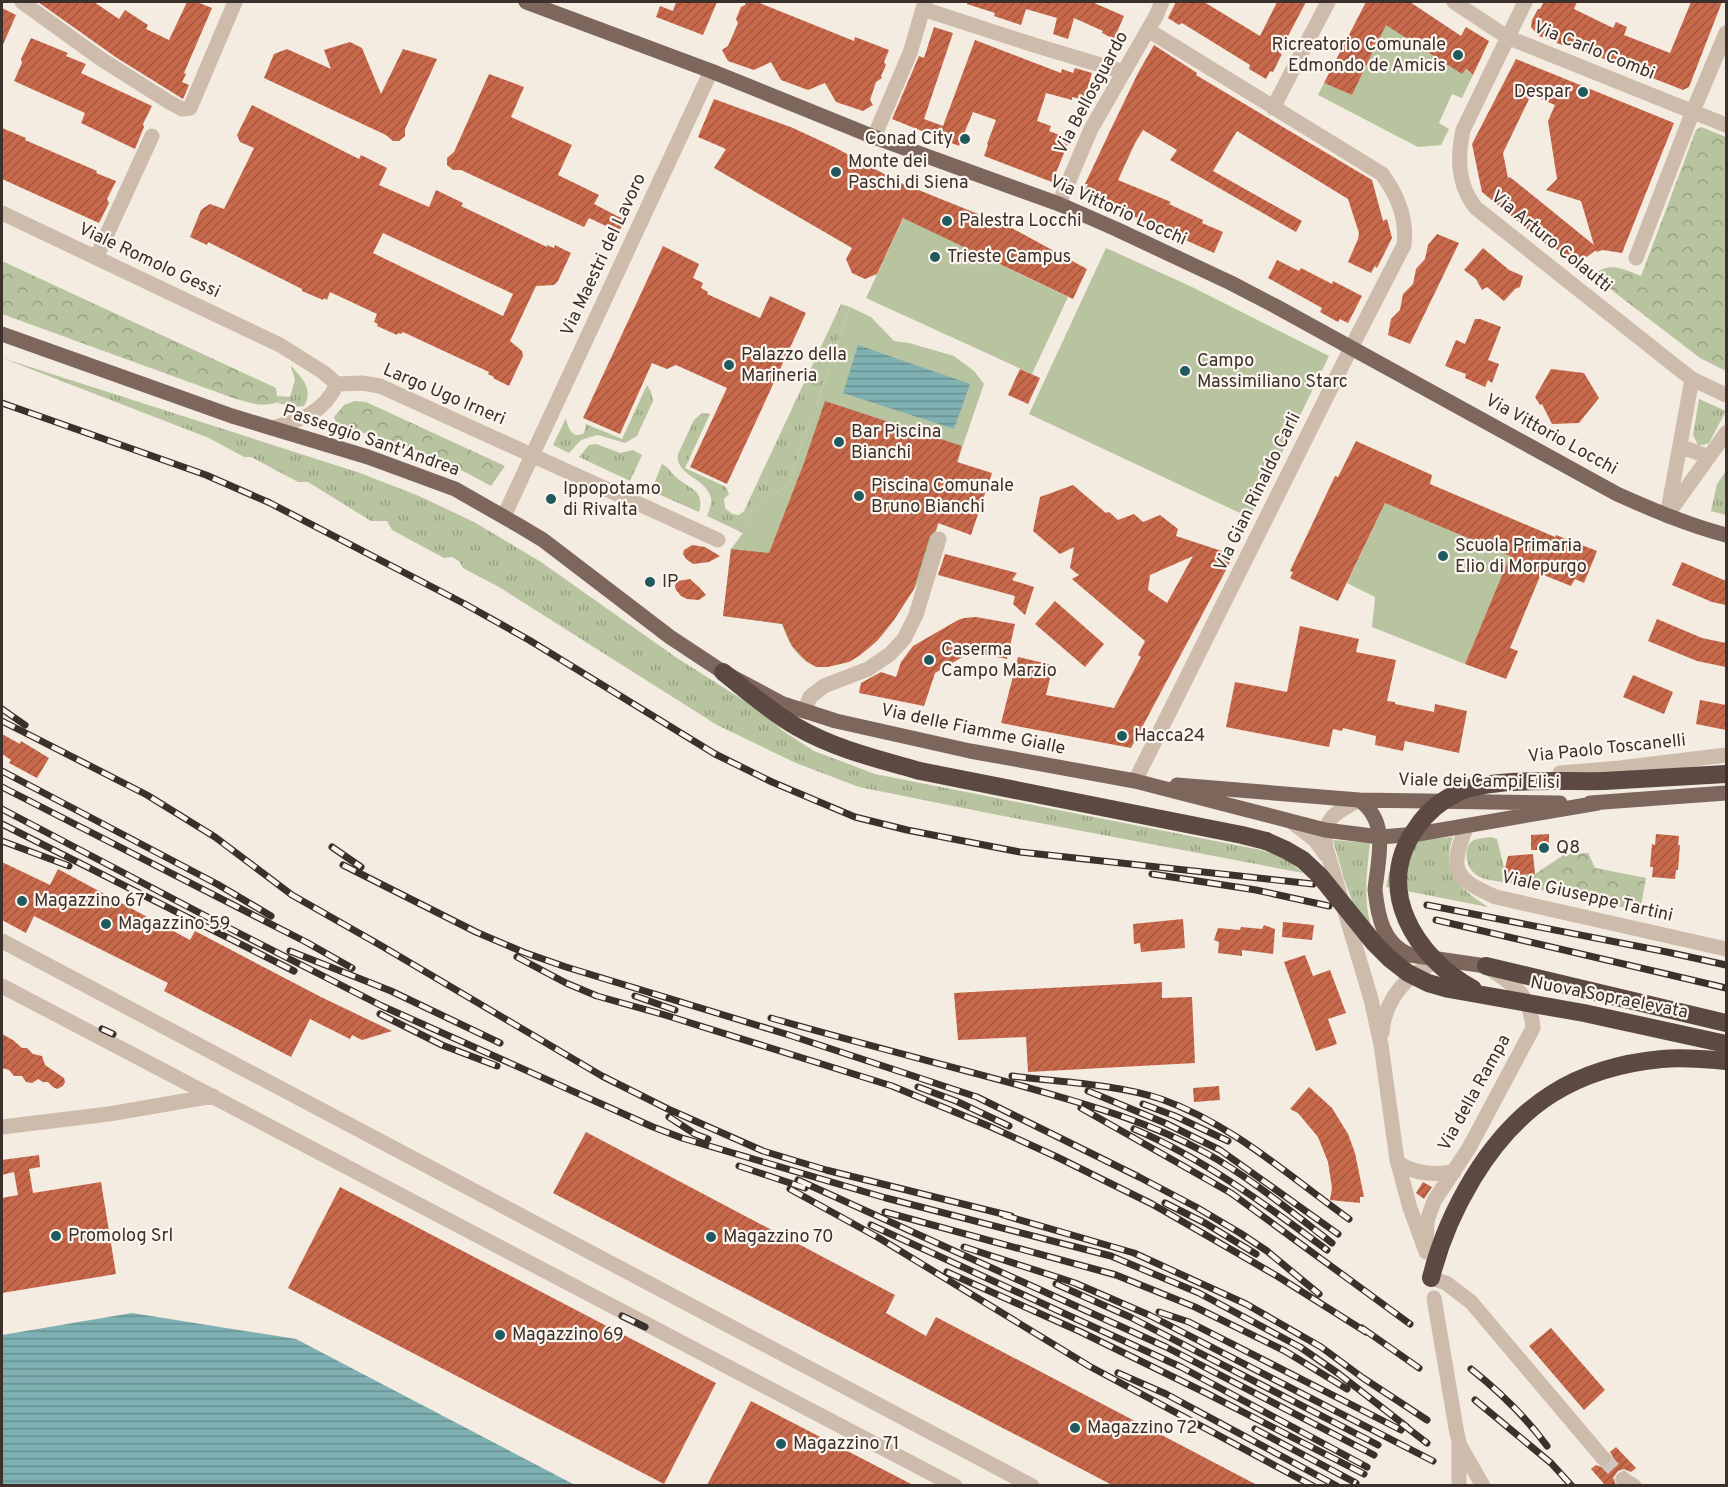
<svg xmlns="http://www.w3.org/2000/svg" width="1728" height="1487" font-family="Overpass,sans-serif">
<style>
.grass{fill:url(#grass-tufts)}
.forest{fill:url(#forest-crowns)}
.pitch{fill:#b8c4a0}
.water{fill:url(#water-rules)}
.building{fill:url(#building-hatch);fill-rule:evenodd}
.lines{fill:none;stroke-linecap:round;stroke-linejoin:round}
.minor-tunnel{stroke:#cfc6bd;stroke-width:15;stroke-dasharray:15 8;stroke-linecap:butt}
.minor{stroke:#cdbbac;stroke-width:15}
.major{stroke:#7d675c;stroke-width:15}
.highway{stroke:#5c4a42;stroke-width:18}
.rail-casing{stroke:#3b302b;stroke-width:7}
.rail{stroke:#fbf5ee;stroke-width:4.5;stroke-dasharray:14;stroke-linecap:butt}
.minor-bridge{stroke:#cdbbac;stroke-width:15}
.highway-bridge{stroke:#5c4a42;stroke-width:18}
.poi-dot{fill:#1f5a5e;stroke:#fbf5ee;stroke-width:2}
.labels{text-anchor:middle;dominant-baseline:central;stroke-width:4.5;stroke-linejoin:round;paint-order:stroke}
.poi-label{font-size:18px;fill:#3b302b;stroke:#fbf5ee;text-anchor:start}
.street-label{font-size:18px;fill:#3b302b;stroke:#fbf5ee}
</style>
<defs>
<pattern id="grass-tufts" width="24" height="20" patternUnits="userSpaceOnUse" patternTransform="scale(1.5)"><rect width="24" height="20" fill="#b8c4a0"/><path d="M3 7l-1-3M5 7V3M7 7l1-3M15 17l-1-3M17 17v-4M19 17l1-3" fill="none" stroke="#97a083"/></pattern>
<pattern id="forest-crowns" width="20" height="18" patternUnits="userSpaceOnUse" patternTransform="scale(1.5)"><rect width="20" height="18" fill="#b8c4a0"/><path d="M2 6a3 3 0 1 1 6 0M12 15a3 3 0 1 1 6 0" fill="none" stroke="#97a083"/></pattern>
<pattern id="water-rules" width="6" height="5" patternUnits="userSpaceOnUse" patternTransform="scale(1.5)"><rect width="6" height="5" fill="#7fb0b2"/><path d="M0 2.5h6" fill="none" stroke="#699091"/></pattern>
<pattern id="building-hatch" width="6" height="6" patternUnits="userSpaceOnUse" patternTransform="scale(1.5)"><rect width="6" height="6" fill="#c8694b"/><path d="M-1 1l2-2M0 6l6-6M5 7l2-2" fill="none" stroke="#a4573f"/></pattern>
</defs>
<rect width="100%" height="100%" fill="#f4ebe1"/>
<!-- grass -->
<path class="grass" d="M841,304L850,307L788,485L753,507L743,533L707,516C709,511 712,504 711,498C706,477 675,476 678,454L694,420L702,413L710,414L685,468L726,487L729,494L724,499L725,508L732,514L739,515L744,511Z
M2,358L360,473L419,496L474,522L541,562L677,658L759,710L783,731L814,751L875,774L1261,850L1285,858L1303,873L998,815L859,787L796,763L717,725L499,587L463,568L459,561L452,557L444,558L392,530L387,521H371L308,482H298L251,457H244L209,438Z
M291,366C302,378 314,389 304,406L296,407L277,403L290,397L295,380Z
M647,385L651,392L653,401L637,436L625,443L598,435L590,437L581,440L569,453L553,445L566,418C568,428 572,440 584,433L586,424L622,439Z
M1699,399L1726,411L1709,443L1703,445H1698L1693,435Z
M596,444L620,453L633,450L642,455L630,481L579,457L589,445Z
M662,464C669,467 671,473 677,478C690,489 705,490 699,512L651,491Z
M1726,471V515L1711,511L1717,484Z
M1453,837C1440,873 1461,889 1488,907L1386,887L1389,873L1394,863L1420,840Z
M1491,837L1497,839L1506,876L1510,883C1499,881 1481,881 1473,872C1466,865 1463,848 1472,841C1478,838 1485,838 1491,837Z
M1333,840L1370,843C1367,872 1362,903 1373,931L1354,906L1344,879Z"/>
<!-- forest -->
<path class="forest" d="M1701,127L1726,137V371L1700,358L1592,275C1611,261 1622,269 1641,276L1696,130Z
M2,261L276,388L277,396L290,397C265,409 258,405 233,398L2,314Z
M355,401L366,402L505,466L491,486C468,473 444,461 419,451C393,440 366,433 338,427L334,417L344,405Z
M1588,853L1595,868L1646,878L1640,911L1510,883L1506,876L1535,874L1565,854Z"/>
<!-- pitch -->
<path class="pitch" d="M1373,9L1473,75L1462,98L1452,94L1439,123L1449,129L1441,145L1418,147L1318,95L1324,83L1352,95L1383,31Z
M917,189L992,223L978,254L1068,297L1032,374L866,298Z
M1106,248L1190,286L1329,356L1254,510L1250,514L1240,513L1029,414Z
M850,307L871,317L894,341L909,343L954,356L974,371L984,384C970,424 956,465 944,505C936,529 931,556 920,579C916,587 910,595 905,602C888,631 867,659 832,666C825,668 818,668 811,664C797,657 785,639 783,624L723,616L731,549L743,533L753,507L788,485Z
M1385,503L1510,556L1465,664L1372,627L1375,597L1347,583Z"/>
<!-- water -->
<path class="water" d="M858,345L970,384L954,429L843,393Z
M132,1313L296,1339L575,1485H2V1335Z"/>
<!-- building -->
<path class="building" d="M38,2H94L119,19L125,10L148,25L146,29L169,40L187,2H197L212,8L184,73L186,74L182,82L189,85L183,99L117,58Z
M676,2H717L703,35L656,17L660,6L673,11Z
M746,2H757L854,41L855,37L889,50L884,62L886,65L881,76L882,78L876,82L870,100L873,105L863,111L836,102L825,83L808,90L781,80L771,62L754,70L728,61L722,50L728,46L738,23L736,19L741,7L745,5Z
M967,2H1092L1124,16L1114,39L1102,33L1103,31L1074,18L1068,39L1053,34L1057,18L1026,9L1021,25L994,16L995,13L967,4Z
M1176,2H1204L1260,36L1277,2H1306L1279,53L1282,54L1273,72L1270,71L1266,79L1249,69L1250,65L1182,23L1179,25L1168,18Z
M1366,2H1410L1461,36L1466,27L1489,41L1473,75L1466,69L1462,74L1386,25L1352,95L1324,83Z
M1544,2H1577L1574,9L1613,28L1616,22L1627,27L1624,35L1670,53L1691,2H1722L1689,87L1683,90L1566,44L1565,46L1539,36L1531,27L1532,20L1538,9H1540Z
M2,8L16,15L2,47Z
M934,27L953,33L924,119L943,126L975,40L1061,73L1062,69L1073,73L1075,68L1092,73L1084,100L1072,97V100L1046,93L1037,121L1051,126L1049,131L1070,139L1052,182L984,156L988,145L987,144L996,120L973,112L959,146L892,119L919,56L924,58Z
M31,38L68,53L66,56L86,64L81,73L152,106L143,124L144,127L135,149L81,123L85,113L14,81L22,63L21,59Z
M350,42L362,48L381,94L403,49L437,59L405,129V136L399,141H393L386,135L264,78L274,54L287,49L331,69L324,50Z
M1154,45L1197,73L1196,75L1372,180L1383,221L1387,219L1392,238L1377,268L1375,266L1371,273L1348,262L1358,239L1359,233L1348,199L1237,131L1213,171L1302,221L1296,232L1170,160L1177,150L1143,130L1135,143L1118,180L1171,202L1169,204L1203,220L1202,223L1223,232L1214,253L1157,227L1155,231L1144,227L1146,222L1083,195L1088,184H1085L1110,131L1138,73Z
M1516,59L1674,123L1622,253L1603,250L1596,252V250L1576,265L1550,244L1548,246L1482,192L1472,144ZM1531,95L1555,105L1548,121L1557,179L1546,190L1581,201L1594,245L1510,177L1508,178L1503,153Z
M489,74L524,87L511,117L572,145L558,175L599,195L594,204L625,220L619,232L589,218L584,227L461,170H453L447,165V158L454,152Z
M714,99L793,128L834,147L901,183L1008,226L1087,269L1073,299L903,218L877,274L865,279L852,273L846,259L852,248L714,168L726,149L698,137Z
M252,105L359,159L361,155L387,168L379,185L429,207L436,190L463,203L461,206L547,247V245L554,248L555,245L571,253L558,281L554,285L536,286L510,341L522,351L523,356L509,386L493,378L494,377L488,374L489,372L403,332L401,334L398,333L397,335L377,326L378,324L374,322L377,314L330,292L327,300L324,298L323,300L302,291V289L208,242L207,245L190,237L201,210L205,207L210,204L224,209L254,148L240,142L237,135ZM383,233L513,294L503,316L373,253Z
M2,128L26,138L25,140L97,171L96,173L116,181L107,199L109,203L99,223L2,179Z
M1437,234L1459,243L1410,344L1388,335L1391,319L1400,310L1403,294L1413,284L1416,269L1425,259L1428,245Z
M663,246L699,264L693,278L703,283L701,288L708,292L707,294L760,318L770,296L806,313L727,484L690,467L727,388L676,365L667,369L652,363L620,434L583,418Z
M1483,248L1509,270L1523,276L1520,287L1515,289L1504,301L1487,287L1482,290L1476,279L1464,270Z
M1277,260L1299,271L1301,268L1332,284L1333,281L1362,296L1348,323L1340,319L1338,322L1320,312L1322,308L1268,278Z
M1475,319H1480L1501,327L1488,360L1499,364L1492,383L1488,380L1485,387L1465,378L1466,374L1445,366L1456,340L1465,344Z
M1020,369L1040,378L1028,404L1008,395Z
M1551,369L1584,373L1599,398L1579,423L1552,424L1542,404L1540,405L1535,397Z
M825,401L962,446L957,462L992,473L971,535L938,523L936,530L930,536L914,589L894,620L877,641L859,656L849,662L827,667H816L806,661L792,646L782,624L723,616L731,549L769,553L804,463Z
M1356,441L1432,475L1430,484L1555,537L1556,535L1597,551L1584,583L1575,579L1571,586L1541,574L1510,648L1518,651L1506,679L1465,664L1510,556L1385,503L1338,601L1290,578L1293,572L1290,571L1335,476L1338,477Z
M1073,485L1106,513L1109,512L1118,520L1134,514L1143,522L1160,515L1178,529L1176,536L1234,555L1131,748L1001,723L1018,657L1053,665L1046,695L1114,708L1141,657L1138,655L1145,641L1072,579L1079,575L1070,568L1074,547L1060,554L1033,531L1040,497ZM1193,556L1167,603L1148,590L1150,575Z
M692,545L705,547L720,556L709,562L693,564L686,559L683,554L684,550Z
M945,554L1017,573L1012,580L1034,587L1025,615L1013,604L1015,596L938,575Z
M1682,562L1726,581V605L1712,602L1672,585Z
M690,579L700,588L706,595L699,600L687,599L681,596L676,590L675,586L677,581Z
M1055,601L1104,644L1085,667L1035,624Z
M976,617L1015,624L1007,659L971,652L935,673L924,706L859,693L861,683L881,672L896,677L901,662L913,646L958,620L964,618Z
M1657,619L1702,638L1726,643V667L1697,661L1648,641Z
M1300,626L1359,639L1356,652L1396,660L1387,701L1395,702V704L1434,712L1435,704L1467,711L1459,753L1405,741L1403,751L1375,745L1376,736L1343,728L1342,731L1333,729L1329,747L1226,727L1235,682L1287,692Z
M1633,675L1673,692L1664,714L1623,697Z
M1700,700L1726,705V730L1696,724Z
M2,734L20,744L21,741L49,758L37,778L9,763L11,760L2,754Z
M1549,834V850H1531V835Z
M1656,834L1679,836L1678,845H1680L1678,870H1676L1675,879L1652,877L1653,867H1650L1652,844L1655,845Z
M1533,854L1535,874L1506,876L1505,868L1508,856Z
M2,862L50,885L58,869L190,940L195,931L321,997L392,1031L362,1040L352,1035L350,1039L310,1019L291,1057L164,991L168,983L34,916L26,933L2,920Z
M1183,919L1185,948L1141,952L1140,943L1134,944L1133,924Z
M1283,922L1314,925L1312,940L1282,937Z
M1264,925L1275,929L1273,954L1242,950V956L1218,953L1219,942L1214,940L1218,928L1240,930L1241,927L1262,929Z
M1305,955L1313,976L1330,970L1346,1013L1328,1019L1337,1044L1316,1051L1284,962Z
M1162,982V998L1192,997L1195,1063L1028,1072L1026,1037L958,1040L954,993Z
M2,1034L13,1040L22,1048H27L33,1054L42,1056L45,1065L64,1078L65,1082L63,1086L57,1089L53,1087L48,1082H43L38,1079L32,1083L26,1082L22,1076H14L9,1070L2,1068Z
M1219,1086L1220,1100L1194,1102L1193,1088Z
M1309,1087L1332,1108L1348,1134L1355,1153L1364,1197H1360V1203L1330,1200L1332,1188L1328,1162L1318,1137L1298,1113L1290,1109Z
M586,1132L895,1295L886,1313L926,1336L936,1317L1257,1485H1112L553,1193Z
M39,1155L40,1167L29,1169L33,1193L101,1182L116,1274L2,1293V1198L18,1195L14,1172L2,1175V1160Z
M1423,1182L1432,1187L1424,1199L1416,1193Z
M340,1187L716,1383L664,1484L288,1288Z
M1551,1328L1605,1390L1584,1410L1529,1346Z
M751,1401L913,1485H707Z
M1616,1447L1636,1468L1631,1472L1624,1469L1618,1471L1613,1478L1616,1485H1605L1591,1469L1596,1465L1604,1468L1610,1465L1613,1457L1610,1452Z"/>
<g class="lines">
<!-- minor-tunnel -->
<path class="minor-tunnel" d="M1603,1458L1623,1479"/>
<!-- minor -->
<path class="minor" d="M22,2L101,59L169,102L182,109L190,108L235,2
M1454,2L1507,37L1726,125
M1525,2L1463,130C1457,157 1458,186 1476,208L1679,369L1692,379L1726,395
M923,9L1034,45L1124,72
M1273,108L1328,2
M874,137L910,53L925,2
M1059,204L1091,129L1156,16L1162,2
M2,213L280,345L323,372L337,384L362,383L380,386L718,540
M96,258L152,136
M1636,258L1693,111L1726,33
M272,428C301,420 324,413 337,384
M1680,446L1709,457
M1670,511L1726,433
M504,516L711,71
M1667,516L1692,379
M804,711L810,697L824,686L868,669L890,654L904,639L916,615L939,539
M1560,773L1620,768L1726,755
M1135,781L1351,348L1404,245C1407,218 1398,196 1382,174L1148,30
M1359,800C1334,813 1322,819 1326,848L1371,999L1381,1045L1397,1160L1410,1208L1426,1252
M1292,822L1315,840L1326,855
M1467,826C1448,869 1454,879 1496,897L1726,949
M2,941L1032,1486
M2,986L955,1486
M1382,1033C1384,1005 1401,980 1426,967C1431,964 1438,962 1444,960
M2,1127L109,1114L213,1096
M1398,1163C1416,1174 1433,1175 1454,1172
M1426,1244L1427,1221L1434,1201L1469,1148L1533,1028C1530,995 1516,986 1490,969
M1431,1278L1446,1283L1471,1302L1603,1458
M1456,1428L1459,1442V1486
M1459,1444L1483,1486
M1623,1479L1634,1486"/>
<!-- major -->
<path class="major" d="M526,2L711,71L874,137L1059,204L1116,229L1231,283L1277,307L1617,494C1653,510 1688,525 1726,535
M2,334L232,416L368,457L455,489L518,525L543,540L670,637L723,672L783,704L836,721L970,751L1135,781L1325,830L1380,837L1418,834L1598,803
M1177,785L1359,800L1560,803
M1359,800C1390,822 1378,858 1375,890C1378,917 1383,944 1410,955L1486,966
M1590,803L1726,793"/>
<!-- highway -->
<path class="highway" d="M723,672C747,691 771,712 797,727C835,749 878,759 920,771L1242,835L1266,841
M1604,781L1726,774
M1486,966L1726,1023
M1431,1278C1440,1241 1453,1211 1473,1178C1518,1104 1576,1067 1662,1059C1684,1057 1705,1059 1726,1061"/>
<!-- rail casing -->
<g class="rail-casing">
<path id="rail" d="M2,403L206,475L270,503L463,603L529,640L715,754L772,782L855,817L907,830L1020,852L1313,884
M2,709L25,725
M2,721L147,795L215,837L292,895L380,945L602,1076L668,1109L763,1151L826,1170L1011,1216
M2,771L217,884L271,916
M2,787L306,942L352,968
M2,809L219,923L382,1006L653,1127L682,1138L886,1198L1111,1256L1199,1293L1300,1347L1339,1374L1407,1427
M2,824L294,971
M2,841L69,866
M332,847L361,867
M343,865L476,932L523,952L566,967L789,1035L977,1097L1139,1177L1196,1207L1240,1233L1267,1251L1319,1294
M1152,874L1256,890L1329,906
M1427,905L1667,952L1726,965
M1436,920L1726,988
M290,951L391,991L500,1043
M517,957L566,983L597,996L665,1015L892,1086L991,1127L1057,1157L1152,1204L1277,1276L1366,1332
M635,996L675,1010
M380,1014L442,1045L497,1066
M771,1018C854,1042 938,1063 1022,1086C1085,1104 1148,1121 1206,1153C1251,1178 1291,1212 1332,1243
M102,1029L113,1034
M1012,1076C1058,1082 1117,1084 1161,1099C1232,1124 1289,1176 1349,1219
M918,1087L956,1101L1009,1126
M1088,1091L1165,1123L1220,1150L1338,1234
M1143,1104L1175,1116L1228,1141
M1081,1108L1231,1193L1410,1324
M669,1117L695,1134L708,1139
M1134,1129C1201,1157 1269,1207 1327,1250
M739,1166L805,1188
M798,1180L1166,1347L1374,1455
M790,1189L879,1238L1089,1366L1313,1486
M1165,1203L1205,1223L1256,1254
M885,1212L1116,1275L1195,1307L1285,1351L1347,1389
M1003,1215L1134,1253L1246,1304L1321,1347L1363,1378L1427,1420
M871,1225L1181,1367L1367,1467
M964,1247L1075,1283L1149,1315L1433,1461
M947,1272L1081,1332L1206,1393L1364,1474
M1056,1284L1130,1317L1378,1445
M1159,1312L1189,1322L1401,1430
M622,1316L645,1327
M1362,1328L1419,1368
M1471,1369C1500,1392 1525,1416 1547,1446
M1118,1373L1166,1394L1337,1486
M1475,1400L1551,1463L1572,1486
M1401,1423L1427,1443
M1255,1429L1356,1483"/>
</g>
<!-- rail -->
<use href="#rail" class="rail"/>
<!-- minor-bridge -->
<path class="minor-bridge" d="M1434,1298L1456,1428"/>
<!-- highway-bridge -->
<path class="highway-bridge" d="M1266,841L1286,850L1303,860L1320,876L1375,944L1390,959L1408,973L1428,983L1449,989L1584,1013L1726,1044
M1473,989C1415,957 1372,888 1417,827C1427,812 1442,800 1459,792C1494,777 1565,782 1604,781"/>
</g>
<!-- markers -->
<g class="poi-dot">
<circle cx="1458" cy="55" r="6"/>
<circle cx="1583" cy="92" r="6"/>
<circle cx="965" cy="139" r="6"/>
<circle cx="836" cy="172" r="6"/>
<circle cx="947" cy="221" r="6"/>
<circle cx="935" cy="257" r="6"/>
<circle cx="729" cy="365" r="6"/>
<circle cx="1185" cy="371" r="6"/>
<circle cx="839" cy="442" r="6"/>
<circle cx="859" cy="496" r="6"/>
<circle cx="551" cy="499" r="6"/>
<circle cx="1443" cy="556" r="6"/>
<circle cx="650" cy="582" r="6"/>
<circle cx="929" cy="660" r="6"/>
<circle cx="1122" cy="736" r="6"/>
<circle cx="1544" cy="848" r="6"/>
<circle cx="22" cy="901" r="6"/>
<circle cx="106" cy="924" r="6"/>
<circle cx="56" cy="1236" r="6"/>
<circle cx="711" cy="1237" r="6"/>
<circle cx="500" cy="1335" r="6"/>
<circle cx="1075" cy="1428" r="6"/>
<circle cx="781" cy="1444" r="6"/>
</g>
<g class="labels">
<!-- poi labels -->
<g class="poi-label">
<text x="1446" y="45" text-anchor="end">Ricreatorio Comunale<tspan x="1446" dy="21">Edmondo de Amicis</tspan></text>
<text x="1571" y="92" text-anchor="end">Despar</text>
<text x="953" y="139" text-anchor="end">Conad City</text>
<text x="848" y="162">Monte dei<tspan x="848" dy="21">Paschi di Siena</tspan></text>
<text x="959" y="221">Palestra Locchi</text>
<text x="947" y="257">Trieste Campus</text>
<text x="741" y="355">Palazzo della<tspan x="741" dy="21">Marineria</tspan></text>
<text x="1197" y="361">Campo<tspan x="1197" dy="21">Massimiliano Starc</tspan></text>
<text x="851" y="432">Bar Piscina<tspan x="851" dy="21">Bianchi</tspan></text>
<text x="871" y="486">Piscina Comunale<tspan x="871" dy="21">Bruno Bianchi</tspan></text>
<text x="563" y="489">Ippopotamo<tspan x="563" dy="21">di Rivalta</tspan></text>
<text x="1455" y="546">Scuola Primaria<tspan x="1455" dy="21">Elio di Morpurgo</tspan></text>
<text x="662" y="582">IP</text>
<text x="941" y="650">Caserma<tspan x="941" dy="21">Campo Marzio</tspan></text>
<text x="1134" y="736">Hacca24</text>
<text x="1556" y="848">Q8</text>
<text x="34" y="901">Magazzino 67</text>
<text x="118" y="924">Magazzino 59</text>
<text x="68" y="1236">Promolog Srl</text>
<text x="723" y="1237">Magazzino 70</text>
<text x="512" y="1335">Magazzino 69</text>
<text x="1087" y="1428">Magazzino 72</text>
<text x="793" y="1444">Magazzino 71</text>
</g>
<!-- street labels -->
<g class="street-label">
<text transform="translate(1594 51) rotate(22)">Via Carlo Combi</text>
<text transform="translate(1092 93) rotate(-62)">Via Bellosguardo</text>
<text transform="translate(1118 211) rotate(24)">Via Vittorio Locchi</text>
<text transform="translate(1551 242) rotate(39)">Via Arturo Colautti</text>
<text transform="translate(604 255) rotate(-65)">Via Maestri del Lavoro</text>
<text transform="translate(149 261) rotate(25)">Viale Romolo Gessi</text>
<text transform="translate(444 395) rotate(23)">Largo Ugo Irneri</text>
<text transform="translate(1551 435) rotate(29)">Via Vittorio Locchi</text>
<text transform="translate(371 441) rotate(19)">Passeggio Sant'Andrea</text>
<text transform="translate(1258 492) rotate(-64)">Via Gian Rinaldo Carli</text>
<text transform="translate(973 730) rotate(12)">Via delle Fiamme Gialle</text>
<text transform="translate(1607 749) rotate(-6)">Via Paolo Toscanelli</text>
<text transform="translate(1479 782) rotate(1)">Viale dei Campi Elisi</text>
<text transform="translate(1587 897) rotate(13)">Viale Giuseppe Tartini</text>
<text transform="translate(1609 998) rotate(11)">Nuova Sopraelevata</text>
<text transform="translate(1475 1093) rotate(-61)">Via della Rampa</text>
</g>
</g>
<!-- border -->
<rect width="1728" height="1487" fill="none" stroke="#3b302b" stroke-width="6"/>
</svg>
